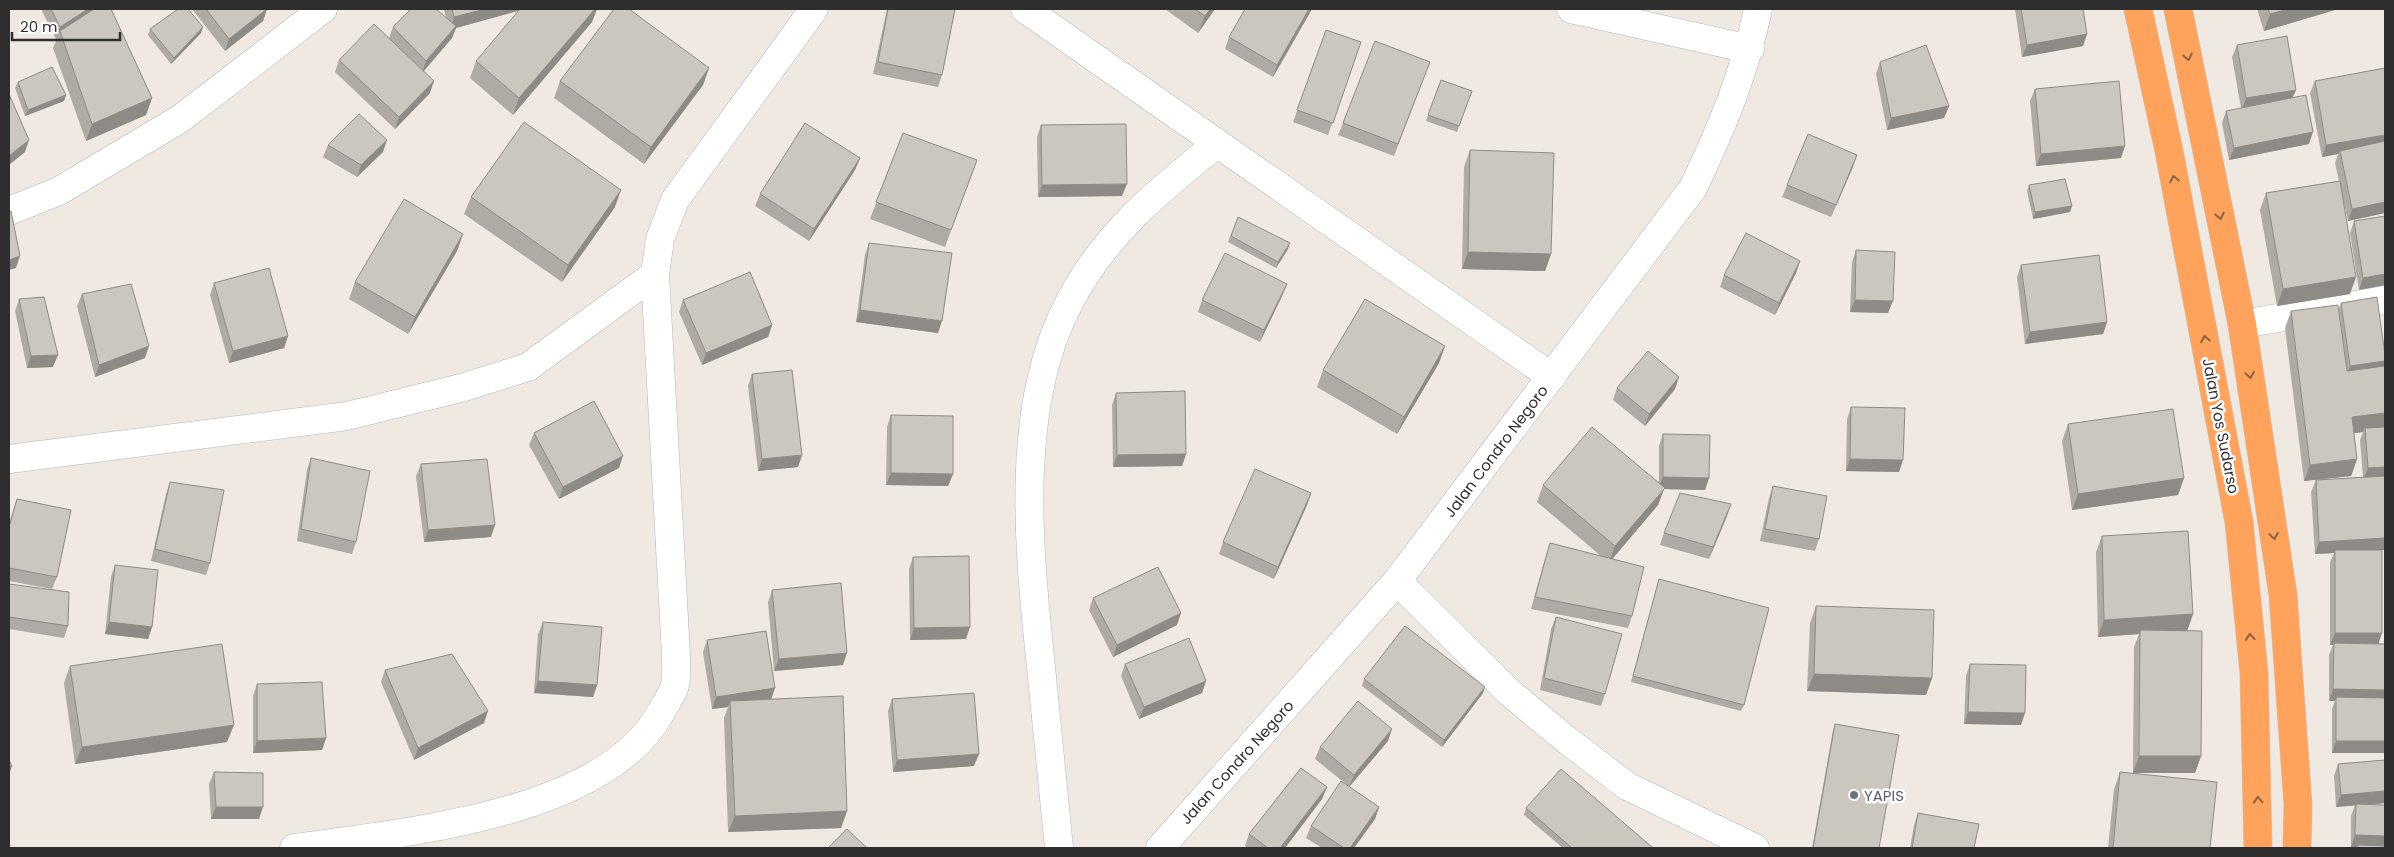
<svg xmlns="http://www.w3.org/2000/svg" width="2394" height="857" font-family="Poppins,sans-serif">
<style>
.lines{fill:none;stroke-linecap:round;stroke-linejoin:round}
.street-casing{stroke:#b4b7c1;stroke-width:29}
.secondary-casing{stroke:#b4b7c1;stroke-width:29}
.highway-casing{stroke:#c9c9c9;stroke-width:29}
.street{stroke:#fff;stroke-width:28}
.secondary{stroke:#fff;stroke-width:28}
.highway{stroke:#ffa35c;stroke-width:28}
.wall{fill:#afaba4}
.shaded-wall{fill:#8e8b86}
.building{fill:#cbc7bf;stroke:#8e8b86}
.oneway{stroke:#8c6343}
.worship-dot{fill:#6b7280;stroke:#fff;stroke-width:2}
.labels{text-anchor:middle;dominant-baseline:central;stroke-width:5;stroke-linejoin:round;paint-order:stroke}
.street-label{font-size:15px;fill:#2e2e2e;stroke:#fff}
.worship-label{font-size:15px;fill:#5b616d;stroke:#fff;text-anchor:start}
</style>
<rect width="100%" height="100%" fill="#efe9e1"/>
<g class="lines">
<!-- street casing -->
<g class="street-casing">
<path id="street" d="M1025,9L1552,377
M1571,9L1750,49
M9,211L59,191L180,119L323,9
M655,274L660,239L675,200L814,9
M2242,324L2385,300
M9,459L347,416L461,388L528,367L655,274L676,655C676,665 677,676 675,685C673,694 665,704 661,712C605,816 399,833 294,848
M1397,581L1509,692L1568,741L1627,786L1755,848
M1059,848C1053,788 1047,727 1041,667C1029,552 1013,406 1070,301C1105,234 1159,190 1217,144"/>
</g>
<!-- secondary casing -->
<g class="secondary-casing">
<path id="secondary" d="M1160,848L1397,581L1693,188C1721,130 1745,72 1758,9"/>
</g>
<!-- highway casing -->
<g class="highway-casing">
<path id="highway" d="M2138,9L2169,151L2239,522L2254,673L2258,848
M2178,9L2242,324L2283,595L2298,805L2297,848"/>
</g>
<!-- street -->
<use href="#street" class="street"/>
<!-- secondary -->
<use href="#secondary" class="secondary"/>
<!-- highway -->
<use href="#highway" class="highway"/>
</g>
<!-- wall -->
<path class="wall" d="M41,9H111L152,98L146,115L86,141L53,48L57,39H56Z
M192,9H267L263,21L225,51Z
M444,9H597L592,22L513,115L470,78L476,61L519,10L456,28L452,38L424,71L430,93L395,129L335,72L339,60L389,38L393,27L446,18Z
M887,9H955L942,75L938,87L873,74Z
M1165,9H1215L1198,33Z
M1312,9L1273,77L1225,49L1229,37Z
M2015,9H2083L2087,34L2083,46L2022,57Z
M2257,9H2335V10L2264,31Z
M150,29L201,33L171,64L148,35Z
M1326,30L1361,42L1328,135L1293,122Z
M2237,45L2296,90L2292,98L2309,144L2229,160L2222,123L2226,111L2241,108L2232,57Z
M1430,62L1394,156L1338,135L1343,123Z
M1880,62L1949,106L1944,118L1887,130L1876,74Z
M709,68L703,85L644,164L554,98L560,81Z
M2385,68V213L2348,221L2341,191L2350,294L2277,306L2260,210L2266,193L2339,181L2335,163L2338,154L2322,157L2310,93L2315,81Z
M1441,80L1472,91L1457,132L1426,121Z
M18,82L66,95L64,101L25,116L15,88Z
M2035,89L2121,158L2036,166L2030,101Z
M1041,125L1122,196L1038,197L1037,137Z
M903,133L977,160L945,247L870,219Z
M328,145L383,152L357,177L323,157Z
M1470,150L1551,254L1545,271L1462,269L1464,167Z
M860,158L855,170L809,241L755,206L760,194Z
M1853,167L1831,217L1782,197L1787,185Z
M2029,185L2072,206L2070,212L2033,219L2027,191Z
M471,197L615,207L562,282L464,214Z
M2385,216V285L2359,290L2350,233L2354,221Z
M1238,217L1288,249L1276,268L1228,242Z
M463,234L457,251L408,334L349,299L355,282Z
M869,243L938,333L856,322L865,255Z
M1856,250L1888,313L1850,312L1852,262Z
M1800,261L1796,273L1775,315L1720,287L1724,275Z
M2021,265L2107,322L2103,334L2025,344L2017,277Z
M214,283L288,336L284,348L229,363L210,295Z
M1287,284L1282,296L1260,342L1198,312L1202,300Z
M82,294L145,358L95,377L77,306Z
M19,299L53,367L27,368L15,311Z
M683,300L772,325L768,337L702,365L679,312Z
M2341,303L2385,355V363L2384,367H2385V550H2381L2379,644H2385V753H2332V709L2335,701H2329V655L2333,645H2330V562L2334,553L2315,554L2311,492L2316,480L2363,477L2360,440L2363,432L2354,433L2357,459L2351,476L2304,481L2285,328L2291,311L2339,309Z
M2385,311V339L2384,314Z
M1445,346L1439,363L1397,434L1317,387L1323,370Z
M752,374L802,455L798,467L758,471L748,386Z
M1679,377L1675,389L1645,426L1613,400L1617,388Z
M1116,393L1186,454L1182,466L1113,467L1112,405Z
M1851,407L1899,472L1846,471L1847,419Z
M891,415L953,474L948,486L886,485L887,427Z
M2068,424L2184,478L2178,495L2072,510L2062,441Z
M534,433L619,468L559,499L529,445Z
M1663,434L1709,478L1705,490L1664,489L1658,505L1612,559L1632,616L1628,628L1531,609L1546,555L1550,543L1601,556L1537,502L1543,485L1659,482V446Z
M311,458L356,542L352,554L297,541L307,470Z
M421,464L491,537L424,542L416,476Z
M170,482L210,563L206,575L151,561L166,494Z
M1773,486L1819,539L1815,551L1760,541L1769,498Z
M1311,493L1307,505L1274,579L1219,554L1223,542Z
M17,499L57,577L52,589L9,581V523Z
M1727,516L1709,559L1660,545L1664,533Z
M2102,536L2193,614L2187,631L2201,756L2195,773H2133L2134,647L2139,634L2098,637L2096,552Z
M913,557L966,639L910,640L909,569Z
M115,565L152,627L148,639L105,634L111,577Z
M1659,579L1744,705L1741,711L1631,682Z
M9,584L68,626L64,638L9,629Z
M772,590L843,665L774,671L768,602Z
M1093,598L1177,625L1113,657L1089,610Z
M1816,606L1932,678L1926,695L1807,691L1810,623Z
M1556,617L1605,694L1601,706L1540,690L1551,629Z
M543,622L597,685L593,697L534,693L538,634Z
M707,640L775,688L771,699L847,811L841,828L728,832L724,718L728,707L712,709L703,652Z
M1125,664L1206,681L1202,693L1139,719L1121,676Z
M1970,664L2021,725L1964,724L1966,676Z
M70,666L227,742L75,764L64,683Z
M385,670L484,723L414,760L381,682Z
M1364,679L1483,693L1442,747L1362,686Z
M257,684L326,738L322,750L253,753V696Z
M892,699L974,766L893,772L888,711Z
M1835,724L1879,848H1812L1833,730Z
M1388,741L1349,787L1379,807L1375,819L1354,848H1322L1306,838L1311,826L1346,784L1315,759L1320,747Z
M2385,760V803L2365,805L2385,848H2357V847H2351V816L2355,805L2336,807L2334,776L2338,764Z
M214,772L259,819H211L209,784Z
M2120,772L2210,848H2108L2114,789Z
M1327,787L1322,799L1285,848H1248L1245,846L1249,834Z
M1526,808L1653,848H1563L1524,815Z
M1918,813L1974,848H1910L1914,825Z"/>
<!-- shaded-wall -->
<path class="shaded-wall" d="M88,9H94L60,31L56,39L60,27Z
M267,9L263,21L225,51L229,39Z
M485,9H525L456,28L452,38L422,73L426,61L450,29L454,17Z
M595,9H597L592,22L513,115L519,98Z
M1210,9H1215L1198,33L1205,16Z
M1309,9H1312L1273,77L1277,65Z
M2288,9H2335V10L2264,31L2270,14Z
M203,27L201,33L171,64L174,58Z
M2087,34L2083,46L2022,57L2027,45Z
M709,68L703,85L644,164L651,147Z
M434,81L430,93L395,129L399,117Z
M2296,90L2291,101L2242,110L2246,98Z
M66,95L64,101L25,116L28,110Z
M152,98L146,115L86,141L92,124Z
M1949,106L1944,118L1887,130L1891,118Z
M2313,132L2309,144L2229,160L2234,148Z
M2385,135V146L2340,151L2338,154L2322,157L2326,145Z
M29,140L25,152L9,165V156Z
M387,140L383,152L357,177L361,165Z
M2125,146L2121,158L2036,166L2041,154Z
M1857,155L1853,167L1831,217L1836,205Z
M860,158L855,170L809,241L814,229Z
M1127,184L1122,196L1038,197L1042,185Z
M621,190L615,207L562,282L568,265Z
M2385,202V213L2348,221L2352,209Z
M2072,206L2070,212L2033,219L2035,212Z
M463,234L457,251L408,334L415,317Z
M1290,243L1288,249L1276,268L1278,262Z
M1468,252L1551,254L1545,271L1462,269Z
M20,256L16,268L9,270V260Z
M1800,261L1796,273L1775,315L1779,303Z
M2385,274V285L2359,290L2363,278Z
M2356,277L2350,294L2277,306L2283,289Z
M1287,284L1282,296L1260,342L1264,330Z
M1855,300L1893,301L1888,313L1850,312Z
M860,310L942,321L938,333L856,322Z
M2107,322L2103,334L2025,344L2030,332Z
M772,325L768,337L702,365L706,353Z
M288,336L284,348L229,363L233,351Z
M149,346L145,358L95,377L99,365Z
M1445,346L1439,363L1397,434L1404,417Z
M58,355L53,367L27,368L31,356Z
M2385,361L2382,373L2346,378L2350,366Z
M1679,377L1675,389L1645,426L1649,414Z
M2385,413V430L2365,428L2363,432L2346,434L2352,417Z
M1186,454L1182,466L1113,467L1117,455Z
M802,455L798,467L758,471L762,459Z
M623,456L619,468L559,499L563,487Z
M1850,459L1903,460L1899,472L1846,471Z
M2357,459L2351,476L2304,481L2310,465Z
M2385,467V479L2363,480L2368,468Z
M891,473L953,474L948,486L886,485Z
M1663,477L1709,478L1705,490L1664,489L1658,505L1609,563L1615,546L1658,489Z
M2184,478L2178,495L2072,510L2078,494Z
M1311,493L1307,505L1274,579L1278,567Z
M1731,504L1727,516L1709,559L1713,547Z
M495,525L491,537L424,542L428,530Z
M2385,538V550L2335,553V550L2334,553L2315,554L2319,542Z
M1181,613L1177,625L1113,657L1117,645Z
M2193,614L2187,631L2140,630L2139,634L2098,637L2104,620Z
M109,622L152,627L148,639L105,634Z
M970,627L966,639L910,640L914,628Z
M2335,633H2382L2378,645L2334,643L2333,645H2330Z
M847,653L843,665L774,671L779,659Z
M1814,674L1932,678L1926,695L1807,691Z
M538,681L597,685L593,697L534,693Z
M1206,681L1202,693L1139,719L1144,707Z
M1485,687L1483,693L1442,747L1444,740Z
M775,688L771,700L730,701L728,707L712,709L716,697Z
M2333,689L2385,690V700L2336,697L2335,701H2329Z
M488,711L484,723L414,760L418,748Z
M1968,712L2025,713L2021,725L1964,724Z
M234,725L227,742L75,764L82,747Z
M1392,729L1388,741L1349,787L1354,775Z
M326,738L322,750L253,753L257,741Z
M2336,741H2385V753H2332Z
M979,754L974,766L893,772L897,760Z
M2139,756H2201L2195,773H2133Z
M12,766L9,775V767Z
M1327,787L1322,799L1285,848H1280Z
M2385,791V803L2336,807L2341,795Z
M216,807H263L259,819H211Z
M1379,807L1375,819L1354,848H1350Z
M847,811L841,828L728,832L735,816Z
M2355,835L2385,836V848L2358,845L2357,847H2351Z"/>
<!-- building -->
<path class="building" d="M51,9H88L60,27Z
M94,9H111L152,98L92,124L60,31Z
M178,9H188L203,27L174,58L150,29Z
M206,9H267L229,39Z
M411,9H436L456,26L426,61L393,27Z
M452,9H485L454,17Z
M520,9H595L519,98L476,61Z
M614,9H629L709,68L651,147L560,81Z
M888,9H955L942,75L878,62Z
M1195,9H1210L1205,16Z
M1245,9H1309L1277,65L1229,37Z
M2021,9H2083L2087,34L2027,45Z
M2268,9H2288L2270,14Z
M374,24L434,81L399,117L339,60Z
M1326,30L1361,42L1333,123L1297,110Z
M2287,36L2296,90L2246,98L2237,45Z
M1375,41L1430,62L1398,144L1343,123Z
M1926,45L1949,106L1891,118L1880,62Z
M52,67L66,95L28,110L18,82Z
M2385,68V135L2326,145L2315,81Z
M1441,80L1472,91L1459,126L1428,115Z
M2119,81L2125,146L2041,154L2035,89Z
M9,94L29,140L9,156Z
M2306,95L2313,132L2234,148L2226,111Z
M359,114L387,140L361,165L328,145Z
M524,122L621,190L568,265L471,197Z
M805,123L860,158L814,229L760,194Z
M1126,124L1127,184L1042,185L1041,125Z
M903,133L977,160L951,230L876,202Z
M1808,134L1857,155L1836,205L1787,185Z
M2385,141V202L2352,209L2340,151Z
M1470,150L1554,153L1551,254L1468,252Z
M2065,179L2072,206L2035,212L2029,185Z
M2340,181L2356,277L2283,289L2266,193Z
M404,199L463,234L415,317L355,282Z
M11,211L20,256L9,260V212Z
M2385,216V274L2363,278L2354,221Z
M1238,217L1290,243L1278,262L1231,236Z
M1746,233L1800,261L1779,303L1724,275Z
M869,243L952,253L942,321L860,310Z
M1856,250L1895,252L1893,301L1855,300Z
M1225,253L1287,284L1264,330L1202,300Z
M2099,255L2107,322L2030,332L2021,265Z
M269,268L288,336L233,351L214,283Z
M750,272L772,325L706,353L683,300Z
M131,284L149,346L99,365L82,294Z
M44,297L58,355L31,356L19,299Z
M2377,297L2385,355V361L2350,366L2341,303Z
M1365,299L1445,346L1404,417L1323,370Z
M2338,305L2347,371L2385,366V413L2352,417L2357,459L2310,465L2291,311Z
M1648,351L1679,377L1649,414L1617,388Z
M792,370L802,455L762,459L752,374Z
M1185,391L1186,454L1117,455L1116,393Z
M594,401L623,456L563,487L534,433Z
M1851,407L1905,408L1903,460L1850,459Z
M2173,409L2184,478L2078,494L2068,424Z
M891,415L953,416V474L891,473Z
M1592,427L1665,488L1615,546L1543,485Z
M2385,427V467L2368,468L2365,428Z
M1663,434L1710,435L1709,478L1663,477Z
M311,458L370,471L356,542L301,529Z
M487,459L495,525L428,530L421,464Z
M1255,469L1311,493L1278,567L1223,542Z
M2385,476V538L2319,542L2316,480Z
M170,482L224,490L210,563L155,549Z
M1773,486L1827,496L1819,539L1765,529Z
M1680,493L1731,504L1713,547L1664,533Z
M17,499L71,510L57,577L9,568V527Z
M2188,531L2193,614L2104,620L2102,536Z
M1550,543L1644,567L1632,616L1535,597Z
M2335,550H2382V633H2335Z
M969,556L970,627L914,628L913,557Z
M115,565L158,570L152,627L109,622Z
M1158,567L1181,613L1117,645L1093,598Z
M1659,579L1769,608L1744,705L1633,676Z
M841,583L847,653L779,659L772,590Z
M9,584L69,592L68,626L9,617Z
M1816,606L1934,610L1932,678L1814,674Z
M1556,617L1622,634L1605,694L1544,678Z
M543,622L602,627L597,685L538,681Z
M1405,626L1485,687L1444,740L1364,679Z
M2140,630L2202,631L2201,756H2139Z
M766,631L775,688L716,697L707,640Z
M1189,638L1206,681L1144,707L1125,664Z
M2334,643L2385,644V690L2333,689Z
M222,644L234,725L82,747L70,666Z
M452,654L488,711L418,748L385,670Z
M1970,664L2026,665L2025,713L1968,712Z
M322,682L326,738L257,741V684Z
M974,693L979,754L897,760L892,699Z
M843,696L847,811L735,816L730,701Z
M2336,697L2385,698V741H2336Z
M1358,701L1392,729L1354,775L1320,747Z
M1835,724L1899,735L1879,848H1813Z
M9,760L12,766L9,767Z
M2385,760V791L2341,795L2338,764Z
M1301,768L1327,787L1280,848H1268L1249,834Z
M1561,769L1653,848H1572L1526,808Z
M214,772L263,773V807H216Z
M2120,772L2217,782L2210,848H2113Z
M1341,781L1379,807L1350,848H1344L1311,826Z
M2356,804L2385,805V836L2355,835Z
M1918,813L1979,824L1974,848H1912Z
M847,829L867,848H828Z
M2358,845L2385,846V848H2358Z"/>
<!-- one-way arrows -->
<defs><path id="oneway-chevron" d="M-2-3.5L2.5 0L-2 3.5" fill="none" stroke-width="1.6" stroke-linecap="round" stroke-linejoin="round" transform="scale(1.25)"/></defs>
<g class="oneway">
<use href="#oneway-chevron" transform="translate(2188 57) rotate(78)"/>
<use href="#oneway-chevron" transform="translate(2174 179) rotate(-101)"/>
<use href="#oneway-chevron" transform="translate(2220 216) rotate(78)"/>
<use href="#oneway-chevron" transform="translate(2205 339) rotate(-101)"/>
<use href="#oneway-chevron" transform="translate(2250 375) rotate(81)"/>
<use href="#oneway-chevron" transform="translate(2274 536) rotate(81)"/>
<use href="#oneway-chevron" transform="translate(2250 637) rotate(-95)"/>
<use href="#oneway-chevron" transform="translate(2258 800) rotate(-92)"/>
</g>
<!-- markers -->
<circle class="worship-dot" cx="1854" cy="795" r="5"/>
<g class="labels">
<!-- street labels -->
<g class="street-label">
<text transform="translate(2221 426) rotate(79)">Jalan Yos Sudarso</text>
<text transform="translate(1496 451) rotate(-53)">Jalan Condro Negoro</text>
<text transform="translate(1237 762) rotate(-48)">Jalan Condro Negoro</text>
</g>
<!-- worship labels -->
<g class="worship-label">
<text x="1864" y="795">YAPIS</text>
</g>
</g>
<!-- border -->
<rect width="2394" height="857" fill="none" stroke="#2e2e2e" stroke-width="20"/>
<!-- scale -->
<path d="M12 32v8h108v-8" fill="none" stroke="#2e2e2e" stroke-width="2.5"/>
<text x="20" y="32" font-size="15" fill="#2e2e2e" stroke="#ffffff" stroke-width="4" paint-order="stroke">20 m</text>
</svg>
